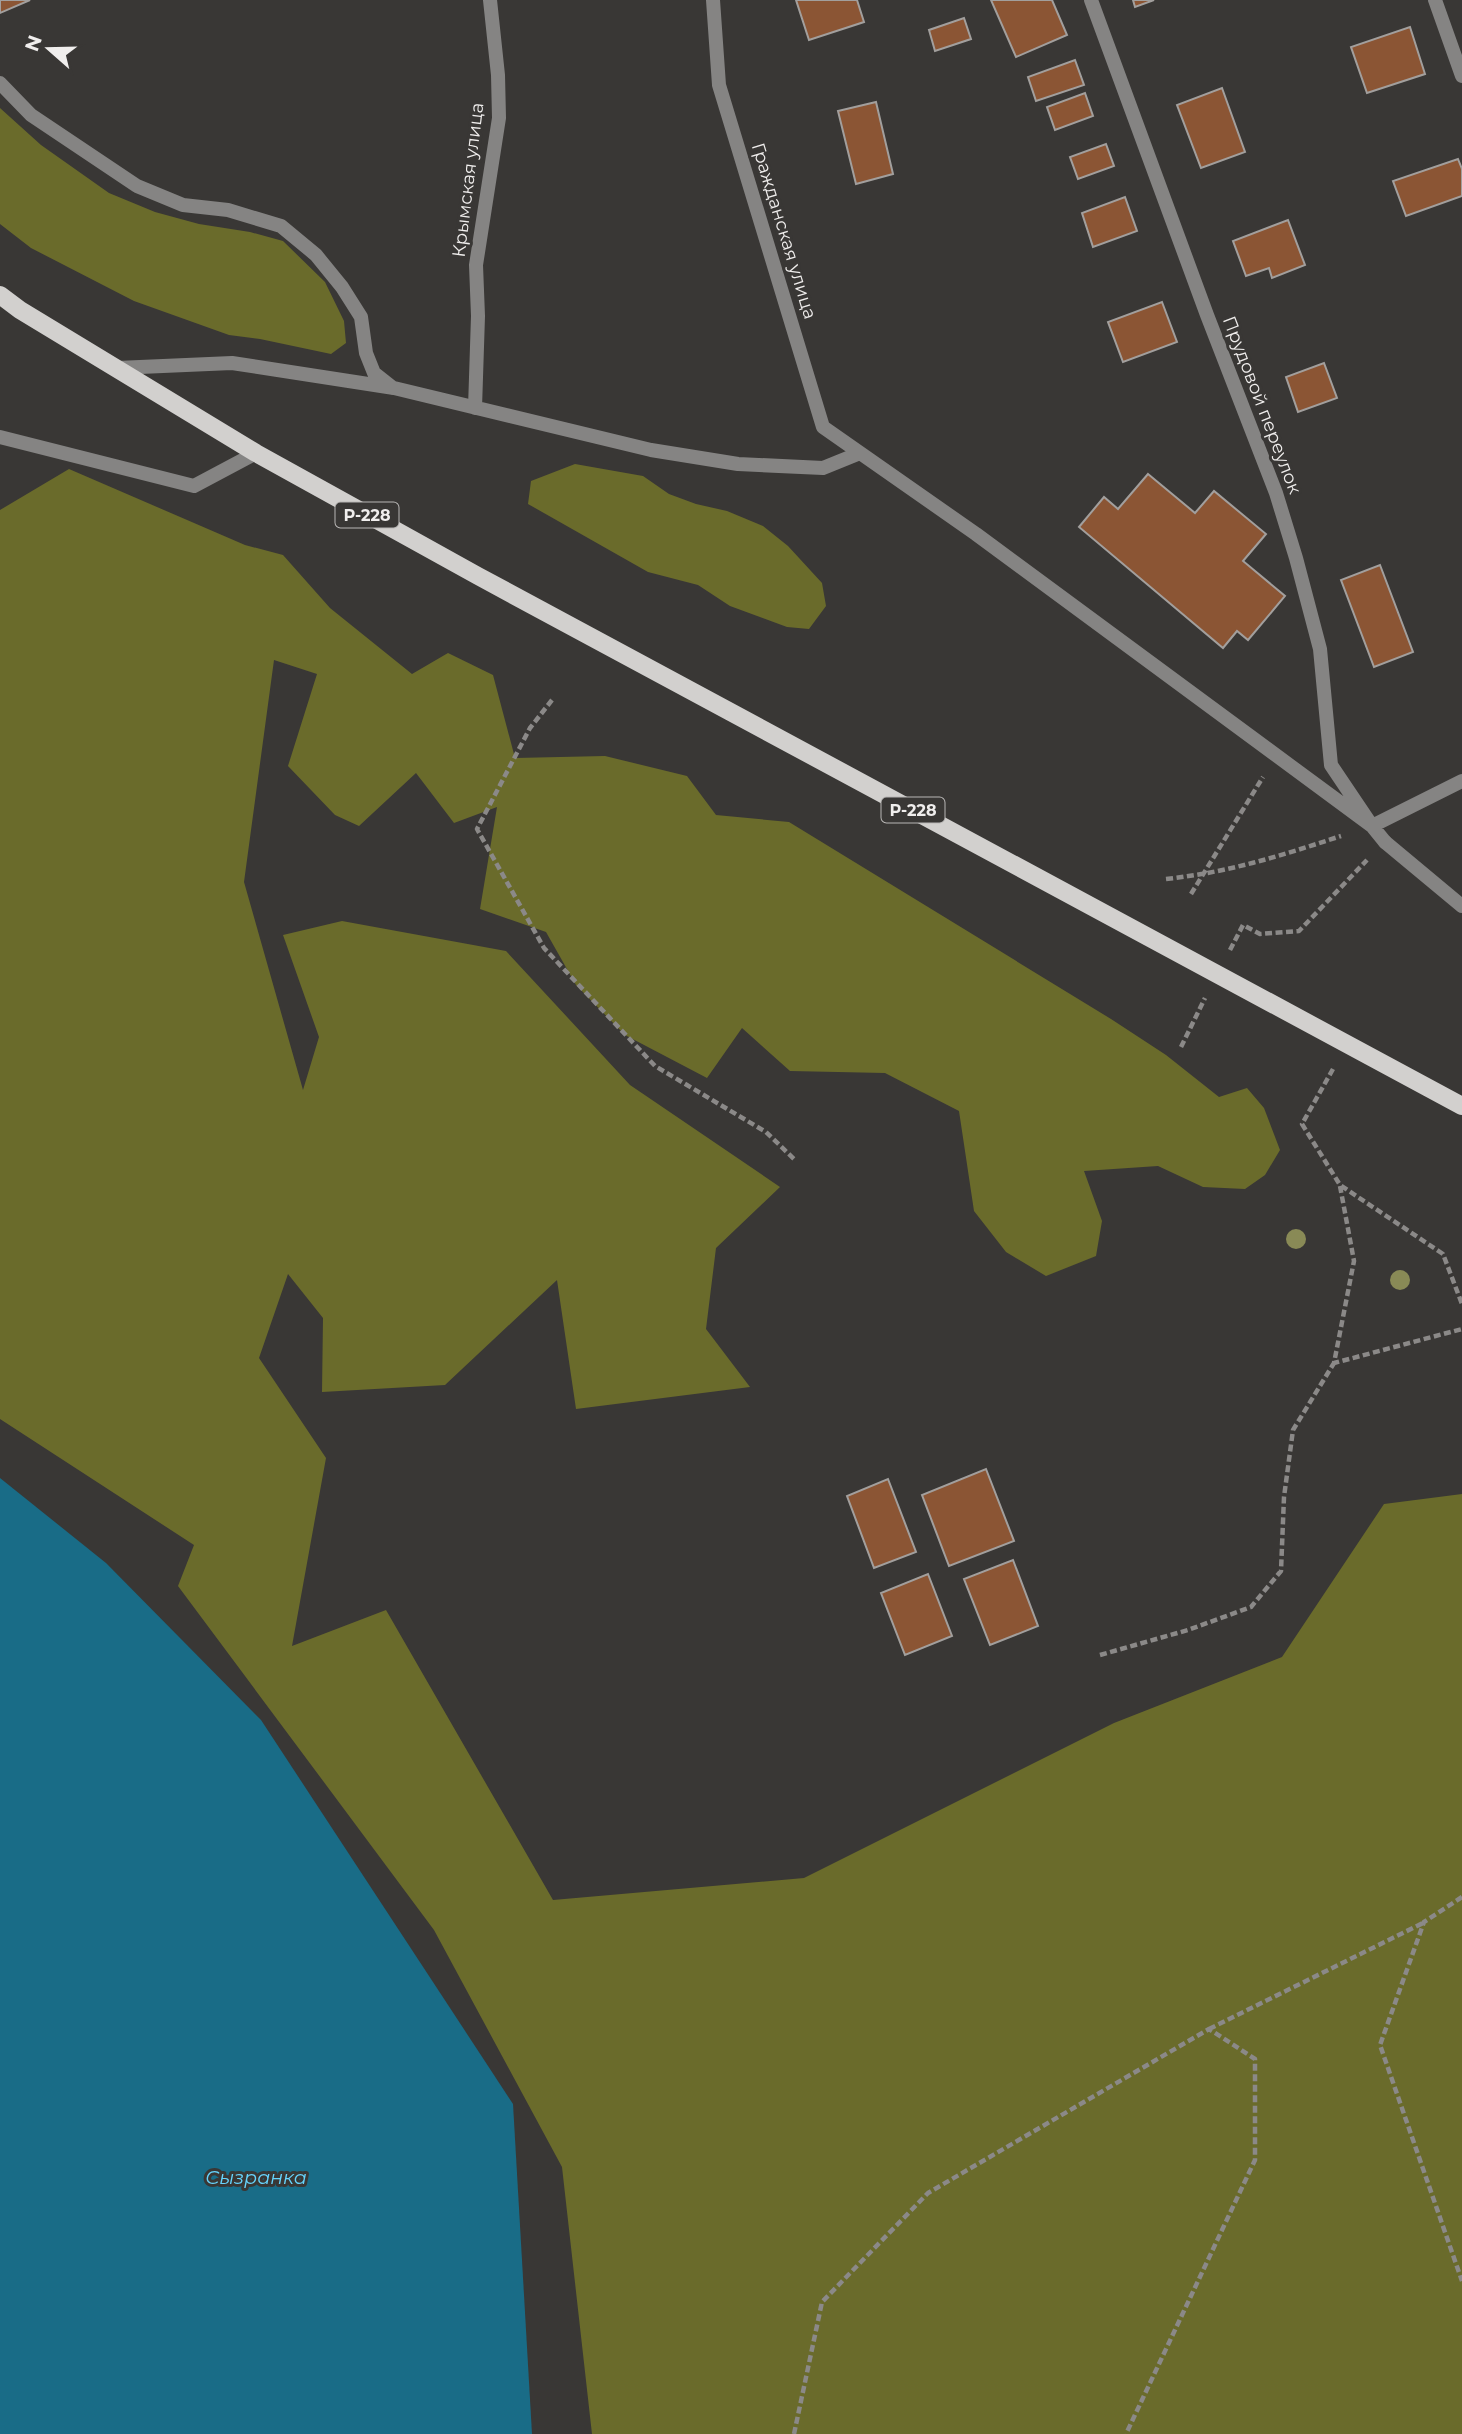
<svg xmlns="http://www.w3.org/2000/svg" width="1462" height="2434" font-family="Montserrat,sans-serif">
<style>
.forest{fill:#6a6b2b}
.water{fill:#196c87}
.building{fill:#8b5534;stroke:#a29f9d;stroke-width:2}
.lines{fill:none;stroke-linecap:round;stroke-linejoin:round}
.path{stroke:#8b8988;stroke-width:4.5;stroke-dasharray:7 3.5;stroke-linecap:butt}
.lane{stroke:#858483;stroke-width:14}
.street{stroke:#858483;stroke-width:14}
.primary{stroke:#d2d0ce;stroke-width:18}
.tree{fill:#898a56}
.labels{text-anchor:middle;dominant-baseline:central;stroke-width:6;stroke-linejoin:round;paint-order:stroke}
.shield{fill:#393735;stroke:#b9b7b6;stroke-width:2}
.shield-label{font-size:16px;font-weight:bold;fill:#f0eeed}
.street-label{font-size:18px;fill:#f0eeed;stroke:#393735}
.water-label{font-size:19px;font-style:italic;fill:#66d5fe;stroke:#393735}
</style>
<rect width="100%" height="100%" fill="#393735"/>
<!-- forest -->
<path class="forest" d="M0,108L41,145L109,193L155,212L199,224L250,232L283,241L325,282L344,321L346,343L331,354L260,339L229,335L134,301L31,248L0,224Z
M575,464L643,476L669,494L696,504L727,511L763,526L788,546L822,583L826,606L809,629L787,627L730,606L698,585L648,572L528,504L531,481Z
M69,469L245,545L283,555L330,608L412,674L448,653L493,675L515,758L605,756L687,776L716,815L789,822L1111,1019L1166,1055L1219,1097L1247,1088L1264,1108L1280,1150L1265,1175L1245,1189L1203,1187L1158,1166L1084,1171L1102,1221L1096,1256L1046,1276L1006,1252L974,1211L959,1111L885,1073L790,1071L742,1028L707,1078L625,1035L576,985L546,932L480,909L497,807L454,823L416,773L359,826L335,815L288,766L317,674L274,660L244,882L303,1090L319,1037L283,935L342,921L506,951L630,1085L780,1187L716,1248L706,1329L750,1387L576,1409L557,1280L445,1385L322,1392L323,1318L288,1274L259,1358L326,1458L292,1646L386,1610L553,1900L804,1878L1114,1723L1282,1657L1384,1504L1462,1494V2434H592L562,2167L434,1930L178,1586L194,1545L0,1419V510Z"/>
<!-- water -->
<path class="water" d="M0,1478L106,1563L261,1720L513,2104L532,2434H0Z"/>
<!-- building -->
<path class="building" d="M0,0H30L0,13Z
M796,0H857L864,22L809,40Z
M991,0H1052L1067,35L1016,57Z
M1133,0H1154L1135,7Z
M964,18L971,39L935,51L929,30Z
M1410,27L1425,74L1367,93L1351,47Z
M1075,60L1084,85L1036,101L1028,77Z
M1222,88L1245,152L1201,168L1177,105Z
M1085,93L1093,116L1055,130L1047,107Z
M876,102L893,174L856,184L838,111Z
M1106,144L1114,166L1078,179L1070,157Z
M1458,159L1462,169V196L1406,216L1393,181Z
M1125,197L1137,231L1093,247L1082,213Z
M1288,220L1305,265L1272,278L1269,268L1246,276L1233,241Z
M1162,302L1177,342L1123,362L1108,322Z
M1324,363L1337,398L1298,412L1286,377Z
M1148,474L1195,513L1214,491L1266,534L1243,561L1285,596L1248,640L1237,631L1223,648L1079,527L1104,497L1118,509Z
M1380,565L1413,652L1374,667L1341,580Z
M986,1469L1014,1541L949,1566L922,1495Z
M888,1479L916,1552L874,1568L847,1496Z
M1013,1560L1038,1626L990,1645L964,1579Z
M928,1574L952,1636L905,1655L881,1593Z"/>
<g class="lines">
<!-- path -->
<path class="path" d="M552,700L530,728L477,829L544,948L655,1066L766,1132L794,1159
M1166,879C1230,872 1280,856 1341,836
M1191,894L1263,777
M1230,950L1243,925L1260,934L1299,931L1367,860
M1181,1047L1205,998
M1333,1069L1302,1124L1340,1185L1443,1254L1462,1304
M1340,1186L1354,1261L1334,1363L1462,1329
M1100,1655L1188,1630L1251,1607L1281,1571L1284,1497L1293,1430L1334,1363
M1462,1897L1424,1922L1380,2045L1462,2281
M1209,2029L1423,1923
M794,2434L822,2302L928,2193L1209,2029L1255,2059V2160L1126,2434"/>
<!-- lane -->
<path class="lane" d="M1385,842L1462,906"/>
<!-- street -->
<path class="street" d="M713,0L719,85L823,427L976,534L1372,826L1385,842
M1091,0L1207,315L1276,493L1296,558L1320,649L1331,765L1372,826L1462,781
M1435,0L1462,76
M0,83L31,115L137,186L183,205L228,210L281,226L316,255L342,287L361,317L366,353L374,373L393,388
M117,368L232,363L394,388L651,450L738,464L823,468L860,453
M475,408L478,316L476,265L499,118L498,75L490,0
M0,437L194,486L256,453"/>
<!-- primary -->
<path class="primary" d="M0,295L20,310L256,453L478,576L1462,1106"/>
</g>
<!-- trees -->
<g class="tree">
<circle cx="1296" cy="1239" r="10"/>
<circle cx="1400" cy="1280" r="10"/>
</g>
<g class="labels">
<!-- shield labels -->
<g class="shield">
<rect x="335.5" y="502.5" width="63" height="25" rx="5"/>
<rect x="881.5" y="797.5" width="63" height="25" rx="5"/>
</g>
<g class="shield-label">
<text x="367" y="515">Р-228</text>
<text x="913" y="810">Р-228</text>
</g>
<!-- street labels -->
<g class="street-label">
<text transform="translate(468 180) rotate(-83)">Крымская улица</text>
<text transform="translate(784 231) rotate(73)">Гражданская улица</text>
<text transform="translate(1262 405) rotate(69)">Прудовой переулок</text>
</g>
<!-- water labels -->
<g class="water-label">
<text x="256" y="2177">Сызранка</text>
</g>
</g>
<!-- north arrow -->
<g transform="translate(49 49) rotate(290)" stroke="#393735" stroke-width="5" paint-order="stroke">
<path d="M0-5L12 26L0 18L-12 26Z" fill="#f0eeed"/>
<text y="-10" font-size="19" font-weight="bold" text-anchor="middle" fill="#f0eeed">N</text>
</g>
</svg>
